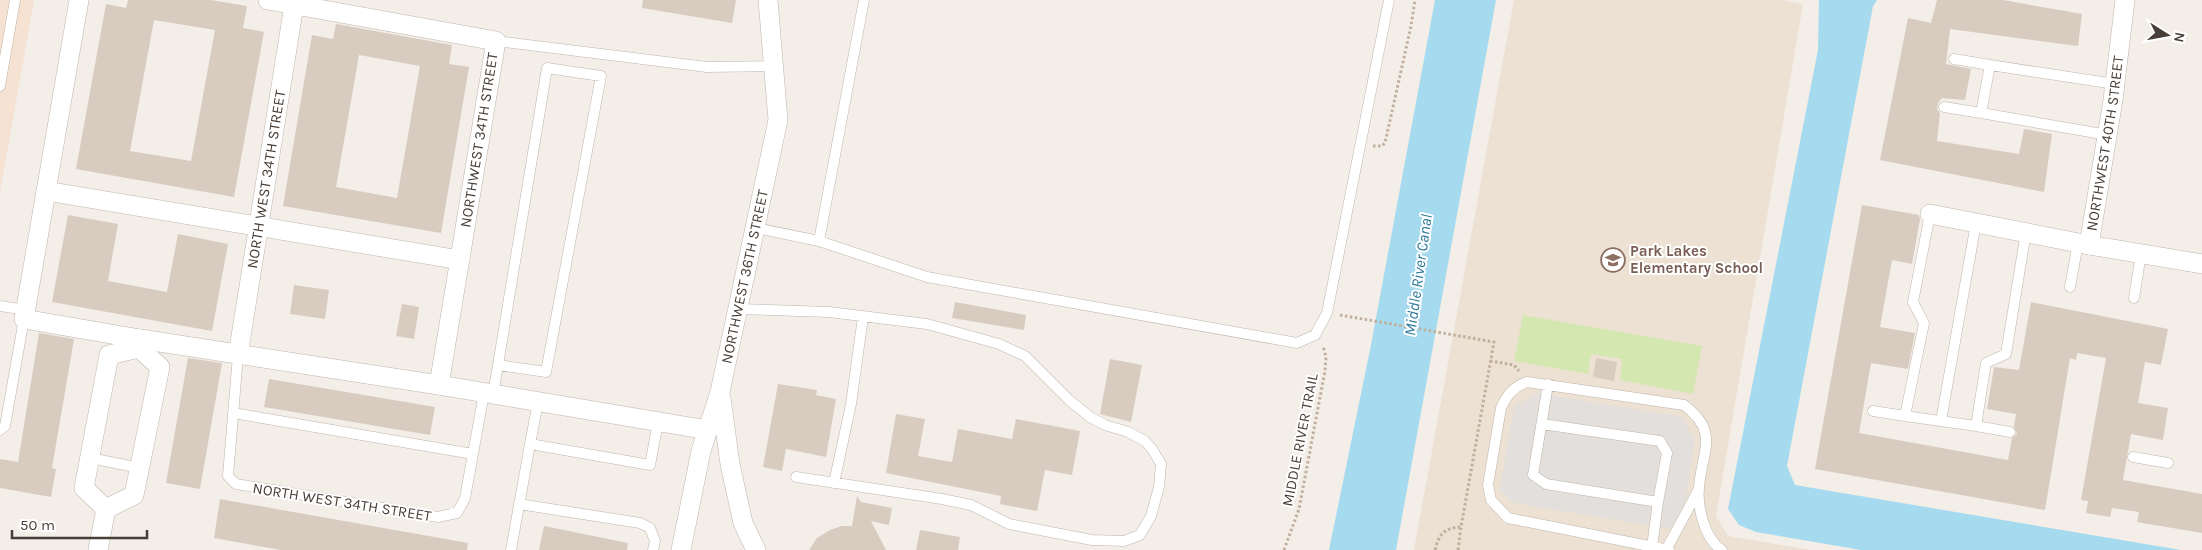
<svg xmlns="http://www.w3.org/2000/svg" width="2202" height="550" font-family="Karla,sans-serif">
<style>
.commercial{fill:#f5e2d3}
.education{fill:#ece1d2}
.green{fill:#d5e7b1}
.parking{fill:#e2dfdc}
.water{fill:#a5daef}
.building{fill:#d8ccc0;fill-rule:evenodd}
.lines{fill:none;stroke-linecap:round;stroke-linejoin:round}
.lane-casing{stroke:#bfb5aa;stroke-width:11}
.street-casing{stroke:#bfb5aa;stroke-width:20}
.path{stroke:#c0af9c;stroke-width:3;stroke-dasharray:2.5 2.5;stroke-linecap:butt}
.lane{stroke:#fff;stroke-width:10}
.street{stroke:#fff;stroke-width:19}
.labels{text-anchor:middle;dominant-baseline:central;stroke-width:4;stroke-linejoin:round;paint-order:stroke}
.street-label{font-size:15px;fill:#473e37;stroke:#fff}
.education-label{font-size:15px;font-weight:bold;fill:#785e54;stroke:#fff;text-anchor:start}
.water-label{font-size:16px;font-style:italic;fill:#2d7999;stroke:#fff}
</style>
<rect width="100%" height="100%" fill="#f3eee8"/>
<!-- commercial -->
<path class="commercial" d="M0,0H34L0,192Z"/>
<!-- education -->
<path class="education" d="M1514,0H1781L1803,4L1716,516L1728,536L1811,550H1414Z"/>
<!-- green -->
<path class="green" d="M1523,315L1702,346L1693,394L1620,380L1622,359L1591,354L1588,374L1514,361Z"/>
<!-- parking -->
<path class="parking" d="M1537,393L1682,417L1695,440L1685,504L1671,529L1514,503L1500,489L1514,407Z"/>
<!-- water -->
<path class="water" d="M1435,0H1496L1396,550H1329L1371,345Z
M1819,0H1877L1873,6L1787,466L1795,485L2181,550H1861L1756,532L1739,525L1728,509L1818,50Z"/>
<!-- building -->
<path class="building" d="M128,0H211L247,6L243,28L264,32L234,197L76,169L106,4L126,8ZM154,20L215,30L191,161L130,151Z
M643,0H736L732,23L642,8Z
M1937,0H2003L2082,14L2078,46L1950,29L1946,64L1971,69L1965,100L1942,98L1938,103L1937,109L1940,113L1937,141L2019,154L2024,129L2052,134L2044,192L1880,160L1908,18L1931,23Z
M336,24L452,45L449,64L469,67L441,233L283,206L312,35L333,39ZM359,55L420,66L397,198L336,187Z
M1862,205L1919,215L1920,219L1912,264L1892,260L1880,327L1915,333L1908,369L1871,363L1859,433L2008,460L2012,438L2017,434L2014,427L2016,414L1987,409L1994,367L2019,370L2031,302L2168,329L2161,365L2145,362L2138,403L2168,408L2163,440L2131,434L2123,480L2202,494V533L2137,522L2139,512L2112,508L2110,517L2086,513L2088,501L2081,500L2106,358L2077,353L2076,360L2070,358L2045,510L1815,469Z
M68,215L118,224L108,281L167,292L178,234L228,244L212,331L52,302Z
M294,285L329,290L325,319L290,314Z
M955,302L1026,315L1024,330L952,318Z
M402,304L419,307L414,339L396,336Z
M39,333L74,339L52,468L56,469L51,497L0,488V459L18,462Z
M188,358L222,363L200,489L166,483Z
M1596,358L1617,362L1614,381L1593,377Z
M1110,359L1142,365L1131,422L1100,414Z
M269,379L435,407L430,435L264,407Z
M778,384L817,390L816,395L836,399L826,457L786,449L782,471L763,467Z
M896,414L925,419L918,456L952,462L958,429L1012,439L1016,419L1080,431L1072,475L1045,470L1037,511L1000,504L1001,496L886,473Z
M857,496L861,502L892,508L889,525L871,521L886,550H809L817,538L830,530L842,526H852Z
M220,499L468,543L467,550H281L214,538Z
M544,526L628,543L627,550H539Z
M920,530L960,537L958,550H916Z"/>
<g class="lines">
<!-- lane casing -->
<g class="lane-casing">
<path id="lane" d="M496,41L707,67L774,66
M1954,59L1990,65
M0,86L15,0
M1944,107L1981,113
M2108,135L1981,113L1990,65L2115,84
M1930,214L1913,302L1924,323L1905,416L1976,426L1986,363L2006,354L2026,232
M756,228L819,241L927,277L1297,343L1315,335L1327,313L1389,0
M819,241L864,0
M2070,287L2078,243
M2134,298L2141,254
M0,306L26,310
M738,309L829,312L927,324L999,344L1025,356L1069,400L1090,417L1105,425L1128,432L1145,441L1152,449L1161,464L1159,487L1151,516L1140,535L1124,541L1092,540L1009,524L971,505L942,499L796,477
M238,355L228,476L236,484L438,517L457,513L465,498L484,393
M493,394L498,365L547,68L601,76L546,372L498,365
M538,402L530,444L650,465L658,422
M1873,411L1905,416
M233,413L473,454
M1941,421L1976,223
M1542,424L1660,441L1667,453L1658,502L1546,484L1533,475L1548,384
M1976,426L2010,432
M0,430L5,426L24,319
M2133,457L2168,463
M90,458L140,468
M834,483L851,404L863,317
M519,504L640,523L650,528L655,541L653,550
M1652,547L1658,502
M511,550L530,444
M1666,550L1699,489
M1669,550L1508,518L1491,500L1488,485L1501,408C1507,395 1513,387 1527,382L1684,405C1721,433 1701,452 1699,488C1697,507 1705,540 1722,550"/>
</g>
<!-- street casing -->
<g class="street-casing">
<g id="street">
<path d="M79,0L24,319L140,339L139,348"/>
<path d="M268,0L496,41L439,385"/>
<path d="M46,191L460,260"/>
<path id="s1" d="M1930,214L2089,245L2113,100L2125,0"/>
<path d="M2089,245L2202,264"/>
<path d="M140,339L439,385L708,430"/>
<path d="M139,348L160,367L134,495L106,509L84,488L109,355Z"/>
<path id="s2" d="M238,355L294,5"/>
<path d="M721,398L730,464L743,523L756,550"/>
<path d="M98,550L106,509"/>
<path id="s3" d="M681,550L701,451L720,392L778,120L768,0"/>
</g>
</g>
<!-- path -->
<path class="path" d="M1373,146H1382L1385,143L1411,26L1415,0
M1340,315L1494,342L1461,527C1444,528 1439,534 1435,550
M1490,361L1514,365L1519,371
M1284,550L1299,509L1325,371L1326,357L1323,346
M1458,550L1461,527"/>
<!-- lane -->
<use href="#lane" class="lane"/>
<!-- street -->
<use href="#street" class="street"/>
</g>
<!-- icons -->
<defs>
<g id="school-ring" transform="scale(1.25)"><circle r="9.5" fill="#fff" stroke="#8d6e63" stroke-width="1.5"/><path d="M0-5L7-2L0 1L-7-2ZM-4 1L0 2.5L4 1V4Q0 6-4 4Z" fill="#8d6e63"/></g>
</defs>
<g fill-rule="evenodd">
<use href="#school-ring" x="1613" y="260"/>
</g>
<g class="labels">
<!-- street labels -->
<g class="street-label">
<text transform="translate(479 140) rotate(-81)">NORTHWEST 34TH STREET</text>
<text stroke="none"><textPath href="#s1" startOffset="265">NORTHWEST 40TH STREET</textPath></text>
<text stroke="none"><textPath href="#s2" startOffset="178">NORTH WEST 34TH STREET</textPath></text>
<text stroke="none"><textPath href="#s3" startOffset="281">NORTHWEST 36TH STREET</textPath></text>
<text transform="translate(1300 440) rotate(-79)">MIDDLE RIVER TRAIL</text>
<text transform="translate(342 502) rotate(9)">NORTH WEST 34TH STREET</text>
</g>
<!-- education labels -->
<g class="education-label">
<text x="1630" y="251">Park Lakes<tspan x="1630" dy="17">Elementary School</tspan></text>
</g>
<!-- water labels -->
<g class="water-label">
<text transform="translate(1418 275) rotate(-82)">Middle River Canal</text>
</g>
</g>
<!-- north arrow -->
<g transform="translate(2167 35) rotate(101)" stroke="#ffffff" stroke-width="4" paint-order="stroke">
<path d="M0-4L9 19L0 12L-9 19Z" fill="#473e37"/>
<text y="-8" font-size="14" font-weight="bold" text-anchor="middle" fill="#473e37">N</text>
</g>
<!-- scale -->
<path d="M12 530v8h135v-8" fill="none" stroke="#473e37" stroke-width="2.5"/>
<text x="20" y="530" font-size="15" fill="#473e37" stroke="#ffffff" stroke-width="4" paint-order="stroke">50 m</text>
</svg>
